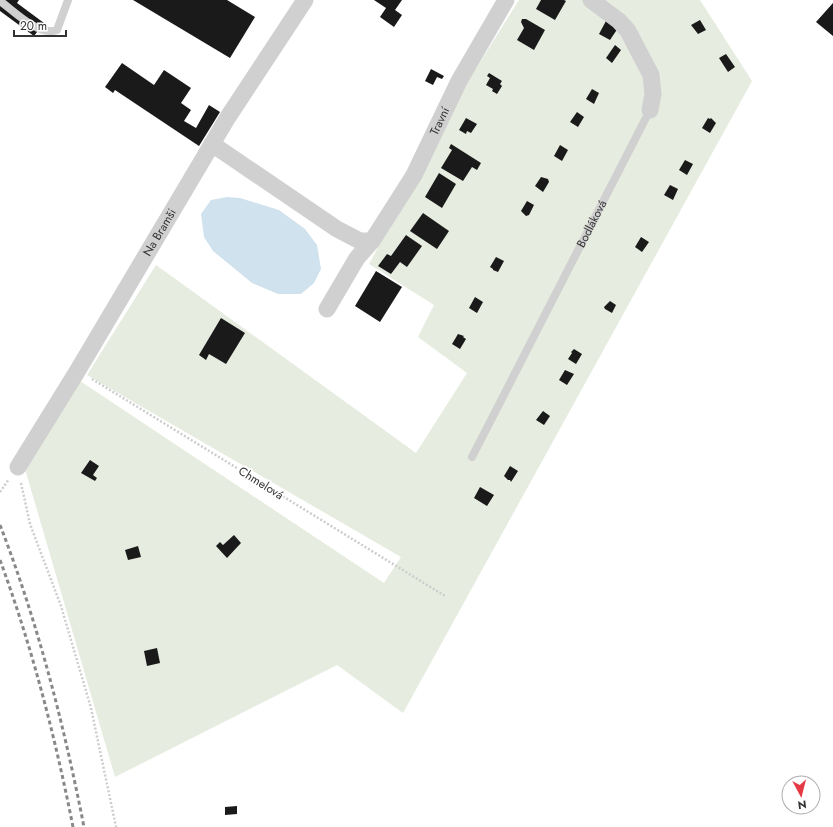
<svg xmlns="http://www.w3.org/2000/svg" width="833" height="827" font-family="Jost,sans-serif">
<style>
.green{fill:#e6ecdf}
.water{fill:#cfe2ee}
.building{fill:#1a1a1a}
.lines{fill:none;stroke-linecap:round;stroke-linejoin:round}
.path{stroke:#cdcdcd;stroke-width:2.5;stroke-dasharray:2 2;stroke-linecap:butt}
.service{stroke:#d0d0d0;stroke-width:8}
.minor{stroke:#d0d0d0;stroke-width:17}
.rail{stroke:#888;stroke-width:3;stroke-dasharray:4 3;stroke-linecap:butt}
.labels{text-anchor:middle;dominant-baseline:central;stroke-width:4;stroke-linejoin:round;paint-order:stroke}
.street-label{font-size:12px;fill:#333;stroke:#fff}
</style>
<rect width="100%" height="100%" fill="#fff"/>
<!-- green -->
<path class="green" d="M519,0H700L752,81L403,713L337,665L115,777L25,469L77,379L384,583L401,557L87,375L156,265L416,453L467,373L418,337L434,305L369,264L470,78Z"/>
<!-- water -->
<path class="water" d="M227,197L240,198L279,210L305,229L317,245L321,269L314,283L301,294H278L252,283L213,251L204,237L201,214L211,200Z"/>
<!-- building -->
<path class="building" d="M0,0H19L17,3L44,23L34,36L0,11Z
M133,0H227L255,17L230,58Z
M374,0H402L395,10L402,15L394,27L380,17L386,8Z
M541,0H564L566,1L555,20L536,9Z
M833,3V36L816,22Z
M522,19H526L545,30L534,50L517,40L524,28L521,22Z
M700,20L706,30L698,34L691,25Z
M606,21L618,28L610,40L599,34Z
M615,45L621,50L612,63L606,58Z
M726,54L735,67L728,72L719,58Z
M122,63L154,85L164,70L191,88L181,103L191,110L184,121L196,128L209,105L220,112L199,146L115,90L113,93L105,87Z
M431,69L444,76L442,79L437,77L433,85L425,81Z
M489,73L502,81L500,84L502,86L497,94L492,91L493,89L486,85L490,78L487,76Z
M592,89L599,93L594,104L586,99Z
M577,112L584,117L578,127L570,122Z
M466,118L477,124L471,133L467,131L466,134L459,130Z
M708,118L710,119L711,118L716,123L710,133L702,128Z
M451,144L481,163L477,170L472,167L463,181L441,168L452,150L449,148Z
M560,145L568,150L562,161L554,156Z
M685,160L693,164L687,175L679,170Z
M439,173L456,184L442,208L425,197Z
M541,177L548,179L549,182L543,192L535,186Z
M670,185L678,189L673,200L664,195Z
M527,201L534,205L529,215L526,216L521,211Z
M423,213L449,231L437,249L410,231Z
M406,235L422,246L407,267L400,262L391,274L378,266L387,254L391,256Z
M641,237L649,242L642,252L635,247Z
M496,257L504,261L498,272L493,270V269L490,267Z
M376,271L402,287L380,322L355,306Z
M475,297L483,302L477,313L469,308Z
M610,301L616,305L612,313L605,309L604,307Z
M221,318L245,333L226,364L209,354L206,360L199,355Z
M458,334L464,336L463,337L466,339L460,349L452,344Z
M574,349L582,354L576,364L568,359L572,353L571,352Z
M565,370L574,374L567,385L559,380Z
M543,411L550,416L544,425L536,420Z
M90,460L99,466L93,475L97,478L95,481L81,473Z
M510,466L518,471L511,482L510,480H508L504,476Z
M480,487L494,495L487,506L474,498Z
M234,535L241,543L227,558L216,546L220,542L223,545Z
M138,546L141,557L128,560L125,550Z
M157,648L160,663L147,666L144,651Z
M237,806V814L225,815V807Z"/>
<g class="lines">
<!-- path -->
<path class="path" d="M92,379L445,596
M21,483L30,524L61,606L91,708L116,827
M0,492L9,479"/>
<!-- service -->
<g class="service">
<path d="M0,1C14,11 39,37 57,30L68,0"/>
<path id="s1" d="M472,457L650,110"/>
</g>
<!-- minor -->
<g class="minor">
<path d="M591,0L619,21L628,31L651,75L653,94L650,110"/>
<path id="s2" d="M212,144L337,229L360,241H372L414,175L459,81L506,0"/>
<path d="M327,309L357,258L372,241"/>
<path id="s3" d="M18,467L78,370L228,117L305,0"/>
</g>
<!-- rail -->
<path class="rail" d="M0,525C38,623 64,725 84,827
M0,560C32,647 55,736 73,827"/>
</g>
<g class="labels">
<!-- street labels -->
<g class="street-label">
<text stroke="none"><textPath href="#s2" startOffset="327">Travní</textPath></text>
<text stroke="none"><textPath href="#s1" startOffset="262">Bodláková</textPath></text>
<text stroke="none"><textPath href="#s3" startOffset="274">Na Bramši</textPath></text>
<text transform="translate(261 483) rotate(32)">Chmelová</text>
</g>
</g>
<!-- north arrow -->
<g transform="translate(801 795) rotate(173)"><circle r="19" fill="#ffffff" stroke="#adadad"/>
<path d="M0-3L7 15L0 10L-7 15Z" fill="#e63946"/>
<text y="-6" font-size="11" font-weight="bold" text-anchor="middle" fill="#333333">N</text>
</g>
<!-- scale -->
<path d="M14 30v6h52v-6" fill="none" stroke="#333333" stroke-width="2"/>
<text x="20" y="30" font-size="12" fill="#333333" stroke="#ffffff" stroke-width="3" paint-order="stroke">20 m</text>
</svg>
